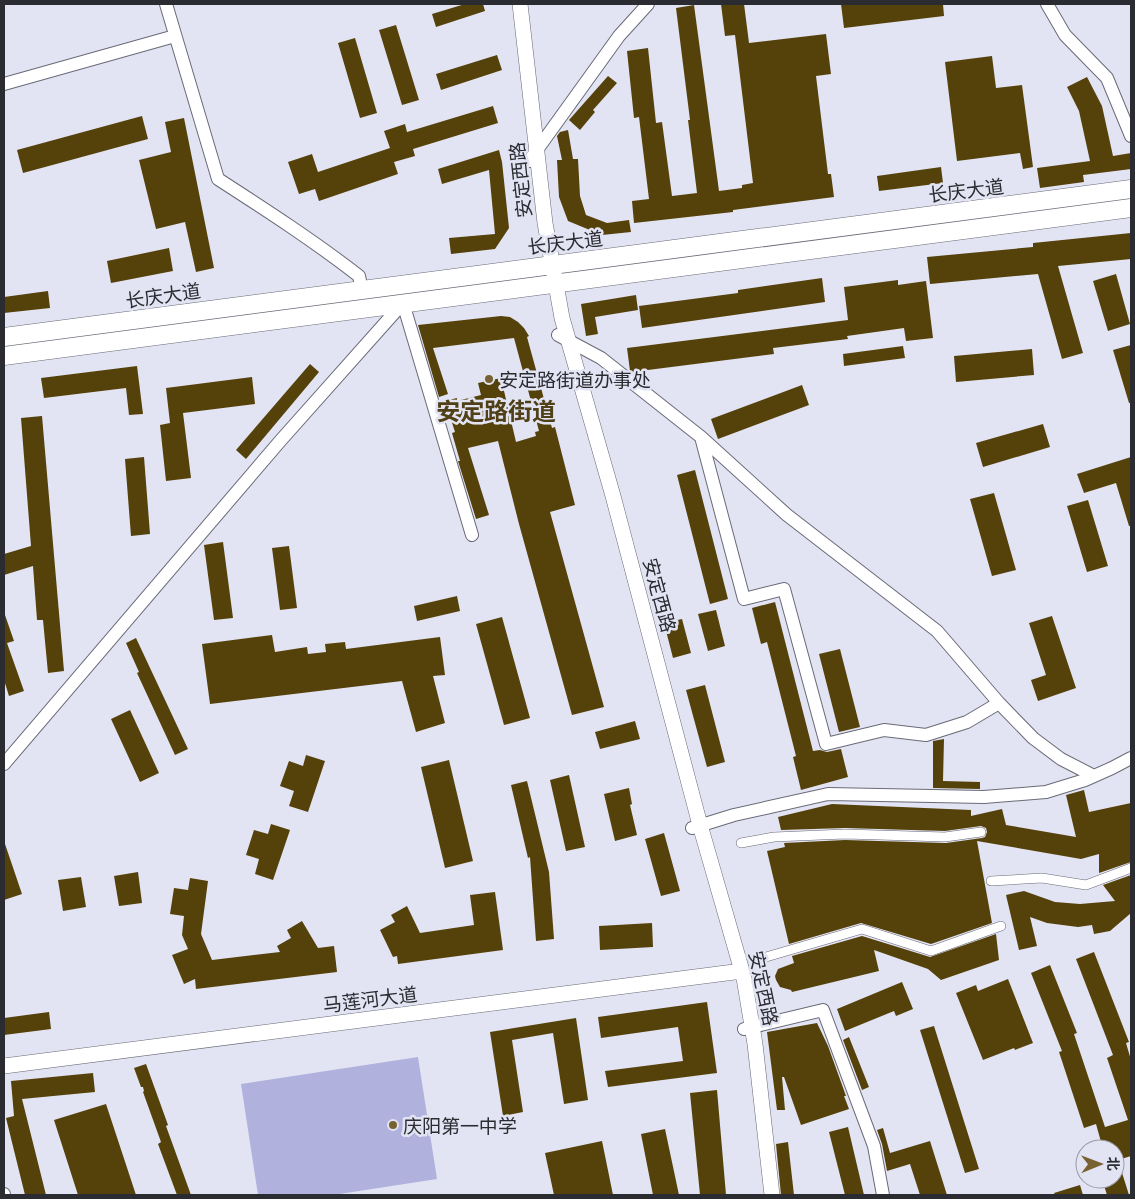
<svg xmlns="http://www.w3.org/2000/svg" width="1135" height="1199" font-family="'Exo 2','Noto Sans SC',sans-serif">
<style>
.green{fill:#b0b1dd}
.building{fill:#55410a}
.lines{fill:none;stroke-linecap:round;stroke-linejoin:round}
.pedestrian-casing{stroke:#696a77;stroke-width:10}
.minor-casing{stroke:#696a77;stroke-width:14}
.tertiary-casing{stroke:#696a77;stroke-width:16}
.secondary-casing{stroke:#696a77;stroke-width:19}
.pedestrian{stroke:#fff;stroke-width:9}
.minor{stroke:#fff;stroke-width:12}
.tertiary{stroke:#fff;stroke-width:15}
.secondary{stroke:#fff;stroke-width:18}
.poi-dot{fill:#786232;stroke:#e3e4f3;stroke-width:2}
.labels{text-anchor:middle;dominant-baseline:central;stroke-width:5;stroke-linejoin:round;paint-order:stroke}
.street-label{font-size:19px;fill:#2b2c32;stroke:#e3e4f3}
.poi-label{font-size:19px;fill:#2b2c32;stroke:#e3e4f3;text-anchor:start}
.district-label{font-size:24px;font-weight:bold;fill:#504018;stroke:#e3e4f3}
</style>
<rect width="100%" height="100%" fill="#e3e4f3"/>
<!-- green -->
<path class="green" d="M418,1057L437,1179L333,1195H258L241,1084Z"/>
<!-- building -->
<path class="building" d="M465,4H483L485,11L436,27L432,14Z
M721,4H744L749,43L826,34L831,74L816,76L828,174H831L834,197L733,210V212L634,223L632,201L649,199L639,117L634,118L627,51L648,48L656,123L662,122L672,196L697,193L688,120H690L676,8L694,5L719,191L742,188V185L753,183L735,35L725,36Z
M841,4H943L944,16L844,28Z
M396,25L419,100L402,105L379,30Z
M355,38L377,113L360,118L338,43Z
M497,55L502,70L441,90L436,74Z
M992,56L996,88L1022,85L1033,167L1023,169L1020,153L957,161L945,62Z
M608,76L617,83L593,110L595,112L580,130L569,120Z
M1087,77L1102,106L1113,156L1131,153V169L1083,175L1084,182L1040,188L1037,168L1090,161L1079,111L1067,87Z
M493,106L498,123L413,149L415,156L394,162L398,174L319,201L315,189L299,194L288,162L312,154L318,172L390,148L384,131L405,124L407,132Z
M142,116L148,139L23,173L17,150Z
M184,118L214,268L196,272L185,222L156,229L139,160L171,152L165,122Z
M568,130L573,159H578L580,196L586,215L607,223L629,220L631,232L602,235L568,221L559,197L557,160H562L557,136L560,132Z
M499,150L502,162L509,228L495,249L451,254L449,238L495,234L489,170L442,184L438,169Z
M941,167L943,183L879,191L877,176Z
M1131,233V259L1058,266L1083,353L1062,359L1038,274L930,284L927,257L1033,247V243Z
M169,248L173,271L111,283L107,261Z
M1116,274L1130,324L1108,331L1093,281Z
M822,278L825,302L642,328L639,306L738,293V290Z
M898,280V285L926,281L933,338L906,341L904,328L847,336L848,339L773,348L774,354L632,372L630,371L627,348L848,320L844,287Z
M48,291L50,308L4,313V297Z
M636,295L638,310L595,317L598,334L586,336L581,304Z
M501,316L510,317L518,322L524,328L529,336L527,337L552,428L555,427L575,505L550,512L604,707L572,715L519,524L498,441L468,448L489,515L476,519L458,461H460L452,433L455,432L445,401L457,398V401L481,395L478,383L501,378L516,442L536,436L535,432L539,431L514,338L433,348L448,394L439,397L418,325Z
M1131,345V403H1129L1113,350Z
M903,346L905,358L844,366L843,354Z
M1032,349L1034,375L956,382L954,356Z
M310,364L319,372L246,459L236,450Z
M137,366L143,414L129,415L126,388L44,398L41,378Z
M252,377L255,404L183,413L191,478L166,481L160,425L170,423L166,388Z
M802,385L809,405L718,439L711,419Z
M42,416L64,671L48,673L43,620H37L33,566L4,575V554L31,546L21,418Z
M1043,424L1050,447L983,467L976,443Z
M144,457L150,534L131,536L125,459Z
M1131,457V526H1129L1116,483L1084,493L1077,474Z
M695,470L728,599L710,604L677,475Z
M994,493L1016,570L992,576L970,499Z
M1088,500L1108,566L1087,572L1067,506Z
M223,542L233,618L214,620L204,545Z
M289,546L297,608L280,610L272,548Z
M457,596L460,611L417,621L414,606Z
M775,602L813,751L820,750L827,752L841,749L848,777L801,790L793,757L796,756L767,642L761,644L752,608Z
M716,610L725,646L708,651L698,614Z
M4,615H5L14,641L7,643L24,691L9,696L4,680Z
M1052,616L1076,688L1038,701L1031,680L1046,675L1029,623Z
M502,617L530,718L504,725L476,624Z
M682,619L691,653L673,658L664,623Z
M272,635L275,652L307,647L308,654L326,652L325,644L345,642L346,649L440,637L445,675L433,676L445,723L416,732L402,681L210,704L202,644Z
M136,638L188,749L175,755L137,673L139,672L126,643Z
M840,649L860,727L839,732L819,654Z
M705,685L725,762L707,767L686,690Z
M130,710L159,773L140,782L111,719Z
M635,721L640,739L600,749L595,732Z
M944,739L943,781L980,782V789L933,788V741Z
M306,755L325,761L308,812L289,806L294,791L280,786L289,761L303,766Z
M449,760L473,861L445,868L421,767Z
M569,775L585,847L566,851L550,780Z
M527,781L549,872L554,939L536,941L530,857L528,858L511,785Z
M629,788L632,804L630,805L637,835L615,841L604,794Z
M1084,790L1089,812L1131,803V862L1099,873V854L1081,859L977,841L992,923L931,944L861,923L789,944L767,851L785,847L784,843L845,840L946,843L982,838L985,837L987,832L986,828L981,826L945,831L845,828L781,830L778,817L832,804L971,810V816L1002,809L1006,825L1076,837L1066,795Z
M271,824L290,830L273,880L255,874L259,859L246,855L254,830L268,834Z
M664,833L680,891L661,896L645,839Z
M5,844L22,894L4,900V845Z
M138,872L142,903L119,906L114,876Z
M1131,875V913L1110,931L1094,934L1092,925L1078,927L1047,923L1030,917L1037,946L1019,950L1006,895L1024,891L1055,902L1080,904L1115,901L1103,885Z
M81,877L86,907L63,911L58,880Z
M190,878L208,881L201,934L212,960L280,952L277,946L291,938L287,930L302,921L318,948L334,946L337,972L196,989L195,979L184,984L172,955L188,949L182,935L184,916L170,914L174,888L188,890Z
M495,892L503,950L398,964L397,956L393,957L380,930L395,922L391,915L407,906L420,933L474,925L470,895Z
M652,923L653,947L600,950L599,926Z
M996,934L999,960L941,980L928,969L874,950L879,971L792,992L791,990L780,987L776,980L775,976L778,969L794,963L792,956L862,936L930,957Z
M1094,952L1129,1042L1126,1043L1131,1060V1156L1118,1160L1129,1195H1107L1102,1179H1115V1149H1103L1096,1124L1084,1128L1059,1052L1062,1051L1031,973L1050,965L1077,1033L1074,1034L1105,1127L1128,1120L1107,1058L1113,1055L1076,959Z
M1008,979L1033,1043L1015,1050L1014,1048L983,1060L956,993L976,985L978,991Z
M902,982L913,1009L896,1016L894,1011L845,1031L837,1009Z
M707,1002L717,1073L608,1087L605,1071L683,1061L678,1027L601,1038L598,1017Z
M49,1012L51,1029L4,1035V1018Z
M576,1018L588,1100L564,1104L553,1033L512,1040L523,1112L503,1116L490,1032Z
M817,1023L828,1046L846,1096H844L849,1109L801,1125L784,1077H782L785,1110H777L767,1032Z
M934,1026L979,1169L965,1173L920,1030Z
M849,1037L869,1087L862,1090L843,1040Z
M146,1064L168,1125L166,1126L191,1195H177L158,1144L161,1142L143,1092L144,1091L143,1087H141L134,1068Z
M93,1073L95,1092L22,1099L46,1195H25L6,1118L14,1116L11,1081Z
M717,1090L726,1195H700L690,1093Z
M106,1104L136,1195H78L54,1120Z
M848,1127L864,1195H845L829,1132Z
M883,1128L890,1153L930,1141L947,1195H920L910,1164L887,1171L882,1144L877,1130Z
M665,1129L679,1195H653L641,1134Z
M602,1141L613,1195H554L545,1153Z
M788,1142L794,1195H781L776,1144Z
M1080,1185L1083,1195H1055L1054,1193Z"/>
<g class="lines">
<!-- pedestrian casing -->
<g class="pedestrian-casing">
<path id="pedestrian" d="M741,843L774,837L845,834L945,837L981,832
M991,881L1042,878L1086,885L1131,868
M766,957L862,929L931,951L1001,926"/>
</g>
<!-- minor casing -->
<g class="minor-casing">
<path id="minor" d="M166,4L218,179C266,210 314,241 359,276L362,290
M1047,4L1065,35L1107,78L1131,136
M4,84L175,36
M529,161L619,36L648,4
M403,303L472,535
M558,335L601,358L701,437L787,515L937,631L999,703L1033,738L1061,759L1094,776
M701,437L744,599L784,589L826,744L884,730L926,735L967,722L999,703
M4,764L281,440L403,303
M692,828L734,815L828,794L984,797L1046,792L1085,780L1112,768L1131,758
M744,1029L823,1010L874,1146L883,1195
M4,1194V1195"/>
</g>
<!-- tertiary casing -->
<g class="tertiary-casing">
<path id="tertiary" d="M520,4L545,223L562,318L613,496L700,825L744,978L755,1044L772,1195
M4,1066L742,971"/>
</g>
<!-- secondary casing -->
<g class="secondary-casing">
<path id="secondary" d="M4,337L1131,189
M4,356L1131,208"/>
</g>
<!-- pedestrian -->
<use href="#pedestrian" class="pedestrian"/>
<!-- minor -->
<use href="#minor" class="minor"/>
<!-- tertiary -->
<use href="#tertiary" class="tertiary"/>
<!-- secondary -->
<use href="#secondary" class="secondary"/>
</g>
<!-- markers -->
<g class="poi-dot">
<circle cx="489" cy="379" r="5"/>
<circle cx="393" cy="1125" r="5"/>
</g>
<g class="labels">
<!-- street labels -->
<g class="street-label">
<text transform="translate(520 180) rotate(-96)">安定西路</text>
<text transform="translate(966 190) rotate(-7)">长庆大道</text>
<text transform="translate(565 242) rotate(-7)">长庆大道</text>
<text transform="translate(163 295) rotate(-8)">长庆大道</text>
<text transform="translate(660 595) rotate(75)">安定西路</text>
<text transform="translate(764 988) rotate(78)">安定西路</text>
<text transform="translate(370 999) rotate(-7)">马莲河大道</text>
</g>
<!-- poi labels -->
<g class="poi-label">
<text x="499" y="379">安定路街道办事处</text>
<text x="403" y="1125">庆阳第一中学</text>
</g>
<!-- district labels -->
<g class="district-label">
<text x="496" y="410">安定路街道</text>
</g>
</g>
<!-- border -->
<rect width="1135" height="1199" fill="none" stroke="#2b2c32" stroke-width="10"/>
<!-- north arrow -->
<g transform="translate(1100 1164) rotate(89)"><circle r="24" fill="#e3e4f3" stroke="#999aa6"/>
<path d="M0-4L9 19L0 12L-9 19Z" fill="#786232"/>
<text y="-8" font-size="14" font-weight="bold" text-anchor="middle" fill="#2b2c32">北</text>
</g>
</svg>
